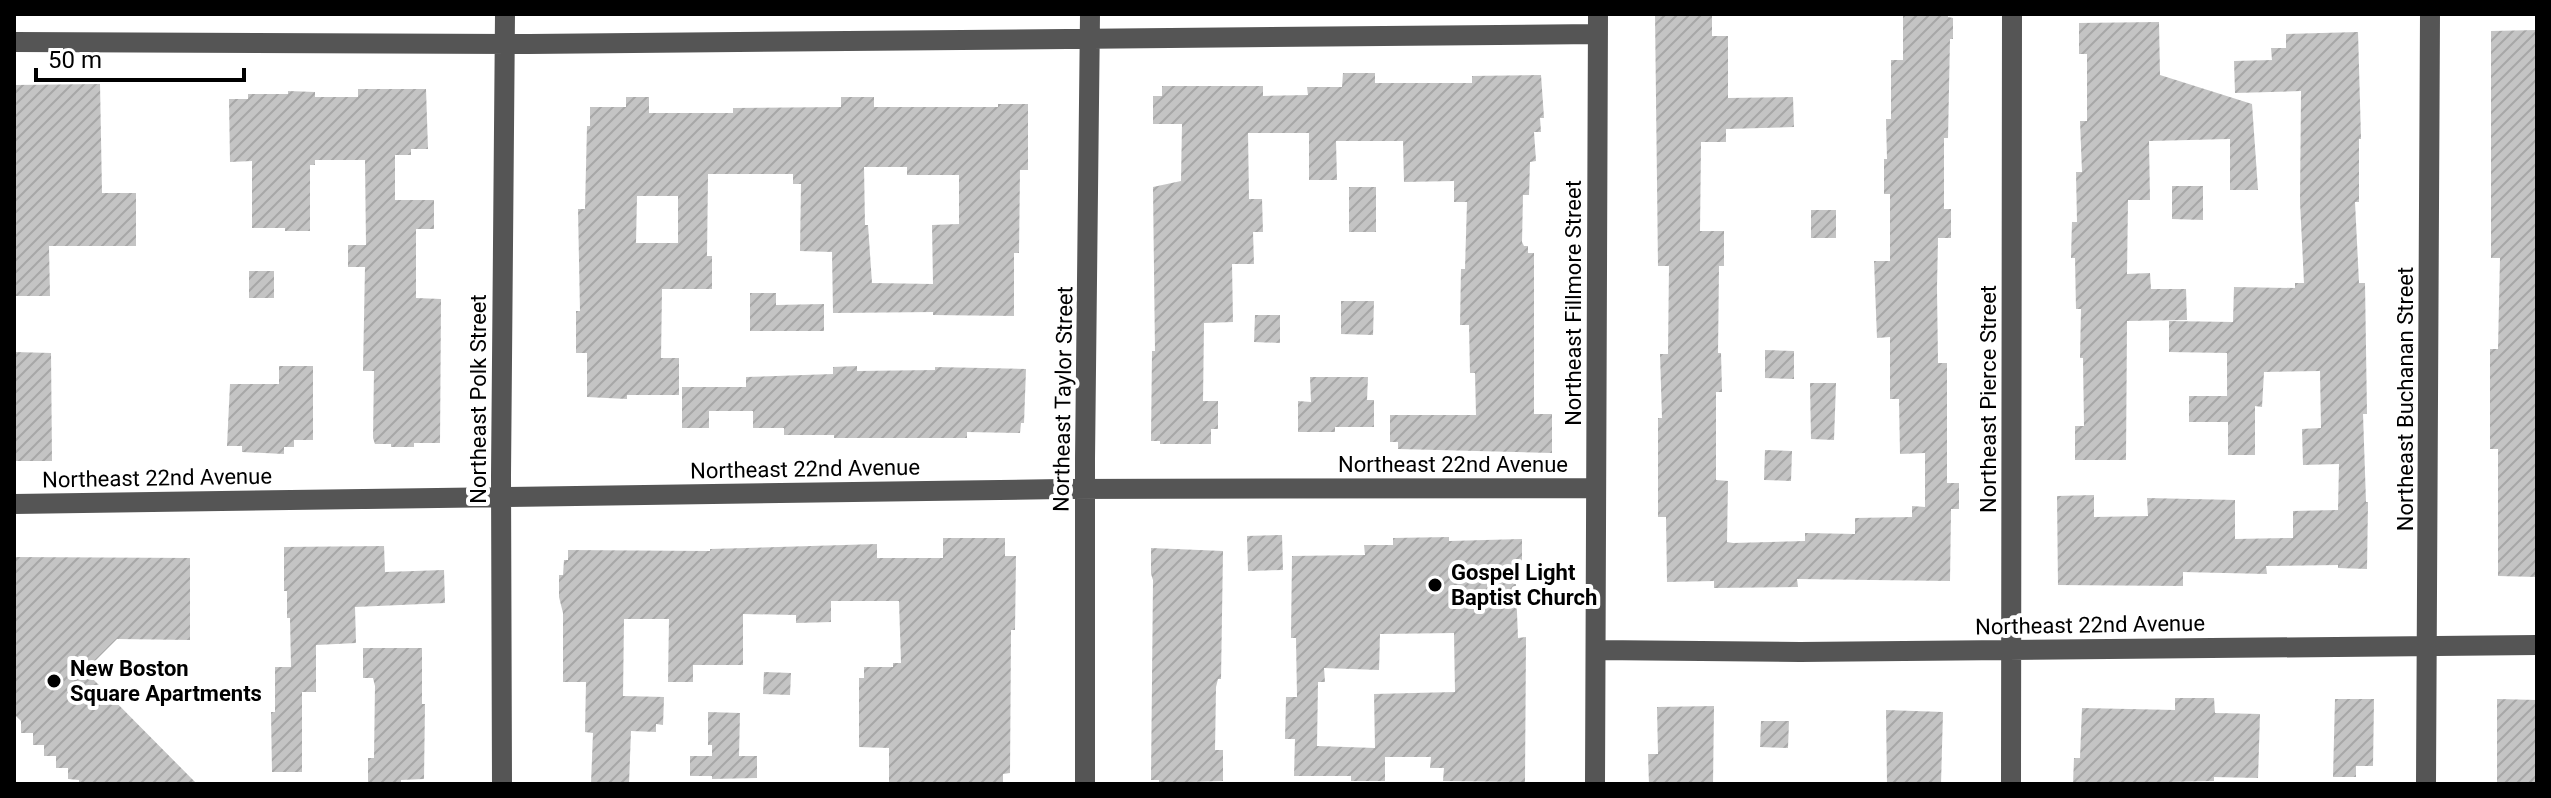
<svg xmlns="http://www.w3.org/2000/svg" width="2551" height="798" font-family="Roboto,sans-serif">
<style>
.building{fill:url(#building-hatch);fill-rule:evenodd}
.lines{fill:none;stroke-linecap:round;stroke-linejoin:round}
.minor{stroke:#555;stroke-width:20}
.poi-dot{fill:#000;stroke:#fff;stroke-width:3}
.labels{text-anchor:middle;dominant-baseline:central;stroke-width:8;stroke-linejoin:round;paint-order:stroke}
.street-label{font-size:22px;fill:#000;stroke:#fff}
.poi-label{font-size:22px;font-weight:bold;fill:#000;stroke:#fff;text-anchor:start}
</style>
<defs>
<pattern id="building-hatch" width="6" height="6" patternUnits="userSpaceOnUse" patternTransform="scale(2)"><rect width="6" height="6" fill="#c4c4c4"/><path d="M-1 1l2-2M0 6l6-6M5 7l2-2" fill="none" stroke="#a7a7a7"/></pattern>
</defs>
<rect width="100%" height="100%" fill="#fff"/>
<!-- building -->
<path class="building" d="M1655,14H1712V36H1728V98L1793,97L1794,127L1726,129V142H1701L1700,231H1724V266H1719L1718,353H1721L1722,392H1716V480L1728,481L1727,542L1733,543L1805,541V533L1855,534V518L1912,517V506L1925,507V453L1900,454L1899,399H1890V337L1877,338L1874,261H1890V194H1884V159H1887L1886,119H1891V60H1903V14H1948V17L1953,18V39H1950L1948,138H1944V209H1951V238H1938L1937,288L1938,363H1947V483H1959V509H1951L1950,581L1797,579L1798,587L1714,588V581L1667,582L1666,517H1658V418H1662L1660,354H1668L1669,266H1658Z
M2159,22L2160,75L2252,104L2258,190H2230V139L2149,141L2150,200H2128L2127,274L2150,273L2151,289H2186L2187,320L2127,321L2126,460H2075V426H2084L2083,358H2080L2081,309H2076L2075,258H2071L2072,222H2077L2076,172H2082L2080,121H2087V54H2079V23Z
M2537,30V577L2498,576V449H2490V349H2498L2500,258H2491V31Z
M2358,32L2361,139H2359V202H2355L2359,283H2365L2367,414H2363L2366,502H2368L2367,569L2338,568V565L2266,566L2267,574L2183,572V586L2058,585L2057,496L2094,495V517L2148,516L2147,498L2235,500V539L2293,538V511L2338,510L2339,464L2303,465L2302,429L2321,428L2320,371L2264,372L2262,407L2255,406V455H2228V422H2189V396H2227V353L2169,352V321L2233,322L2234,287L2295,288V283H2304L2300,202L2301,91L2235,93L2234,61L2272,60L2271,48H2286V34Z
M1343,73H1375V83H1472V76L1541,75L1544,118H1540L1541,132H1534L1536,161L1530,162L1529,195H1523L1522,242L1524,246H1528V253H1534V414H1552V453L1398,449V442H1390V415H1476L1475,373H1470L1469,325H1460L1461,269H1465L1467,202H1454V181L1404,182L1403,141H1336L1337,180H1309V133H1248L1249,199H1262L1263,232H1253L1254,264H1232L1233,322L1204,323L1203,401H1218V429H1211V444H1160V441H1151L1152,351H1155L1153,187L1181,181L1182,124H1153V96H1162V86H1263V96L1308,95L1307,87H1342Z
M100,84L102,193H136V246H49L50,296H14V85Z
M358,89H426L428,149H411V155H395V200H434V229H416V298L441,299L440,443H414V447H391V444H375L373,438L374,371H363L365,267H348V245H366L365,160H315V165H310V231H285V228H252V161L230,162L229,99H248V94H288V91L315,92V97H358Z
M626,97H649V113H733V108L841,107V97H874V107H998V104H1028V170H1020L1019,253H1014V316L933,315V312L833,313L832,252L800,251L801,184H793V174H708L707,256H712V289H662L661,358H679V395H627V399L587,397V353H576V311H580L578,209H585L587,126H590V107H626ZM864,167H907V175H959V224L932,225L933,284L872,283L868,225H865ZM637,196H678V243H636Z
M2172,186H2203V220L2172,219Z
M1349,187H1376V232H1349Z
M1811,210H1836V238H1811Z
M249,271H274V298H249Z
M750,293H776V305L824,304V331H750Z
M1341,301H1374L1373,335L1341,334Z
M1255,315H1280V343L1254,342Z
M1765,350L1794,351V379L1765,378Z
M14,352L51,353L52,461H14Z
M279,366H313V440H294V447H284V454L242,452V446H227L230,384H279Z
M857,366V371L935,370V367L1026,369L1024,423H1021L1020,433L967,432V438H834V435H784V428H753V411H709V428H682V387H746V377L833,374V367Z
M1310,377H1368L1367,400H1374V427H1335V432H1298V401L1311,402Z
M1810,383H1836L1834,440L1811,439Z
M1765,450L1792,451L1791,481L1764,480Z
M1282,535L1283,570L1248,571L1247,536Z
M1449,537V541L1522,539V562H1515L1518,638L1526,637L1525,782L1443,781L1444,768H1430L1431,757H1385V781H1351V776H1294L1295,739H1285L1286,697H1297L1296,638H1291L1292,556L1365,555L1364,545H1393V538ZM1454,633L1455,692L1374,694L1375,748L1317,746L1318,682H1325L1324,668L1379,670L1380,634Z
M943,538H1005V556H1016L1015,630H1011L1010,773L1003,774V784H889V748L859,747V678H864V667H893V663H901L899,601H831V622L796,623V615L743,614V665H693V682H668L669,619H624L623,696L664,697L663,725L656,724V732L631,731L629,784H591L593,733L585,732L586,682H563V613L559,597V575H563L564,560H568V550L710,551V549L877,544V558H943Z
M384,546L385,572L444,570L445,603L355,607L356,643L316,645V692H302V772H272L271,712H275V667H291L290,618H287V591H284V547Z
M1151,548L1223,551L1221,679H1218L1216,687L1215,750H1223V781L1159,783V780H1151L1153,580L1151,574Z
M14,557L190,558V640L117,639L85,671L197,784H79V780L68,779V768H56V756H44V745H33V733H21V721L14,714Z
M363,648H422V704H425L424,779L401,780V784H368V758H374L375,686L373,678H363Z
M764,672L791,673L790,695L763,694Z
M2175,698H2214L2215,713L2260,714L2258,778L2214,777V781L2073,784L2074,758H2080L2082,708L2175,710Z
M2335,699H2374L2373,766H2356V777H2333Z
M2497,699L2537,700V784H2497Z
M1714,706L1713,784H1649L1648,754H1658L1657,707Z
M1886,710L1943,712L1941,784H1887Z
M708,712L740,713L739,756H757V778L712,779V776H690V756H712V745H708Z
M1761,721H1789L1788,748L1760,747Z"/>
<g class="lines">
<!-- minor -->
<path class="minor" d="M14,42L529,44L1598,34
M14,504L1062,489L1596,488
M1596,650L1800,652L2537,645
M502,784L501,476L505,14
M1085,784V458L1090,14
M1595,784L1598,14
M2011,784L2012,14
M2426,784L2430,14"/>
</g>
<!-- markers -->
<g class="poi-dot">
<circle cx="1435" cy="585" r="8"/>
<circle cx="54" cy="681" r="8"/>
</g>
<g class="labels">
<!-- street labels -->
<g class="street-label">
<text transform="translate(1573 303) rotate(-90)">Northeast Fillmore Street</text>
<text transform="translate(478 399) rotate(-90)">Northeast Polk Street</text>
<text transform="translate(1063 399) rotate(-89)">Northeast Taylor Street</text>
<text transform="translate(1988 399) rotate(-90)">Northeast Pierce Street</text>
<text transform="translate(2405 399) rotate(-90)">Northeast Buchanan Street</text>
<text x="1453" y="464">Northeast 22nd Avenue</text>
<text transform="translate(805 469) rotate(-1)">Northeast 22nd Avenue</text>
<text transform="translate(157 478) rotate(-1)">Northeast 22nd Avenue</text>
<text transform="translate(2090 625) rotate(-1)">Northeast 22nd Avenue</text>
</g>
<!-- poi labels -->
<g class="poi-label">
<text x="1451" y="572">Gospel Light<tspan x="1451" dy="25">Baptist Church</tspan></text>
<text x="70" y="668">New Boston<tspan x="70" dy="25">Square Apartments</tspan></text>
</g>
</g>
<!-- border -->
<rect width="2551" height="798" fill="none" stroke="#000000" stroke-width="32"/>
<!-- scale -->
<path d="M36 68v12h208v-12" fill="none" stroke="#000000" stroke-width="4"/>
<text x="48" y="68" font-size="24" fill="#000000" stroke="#ffffff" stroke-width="6" paint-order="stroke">50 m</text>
</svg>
